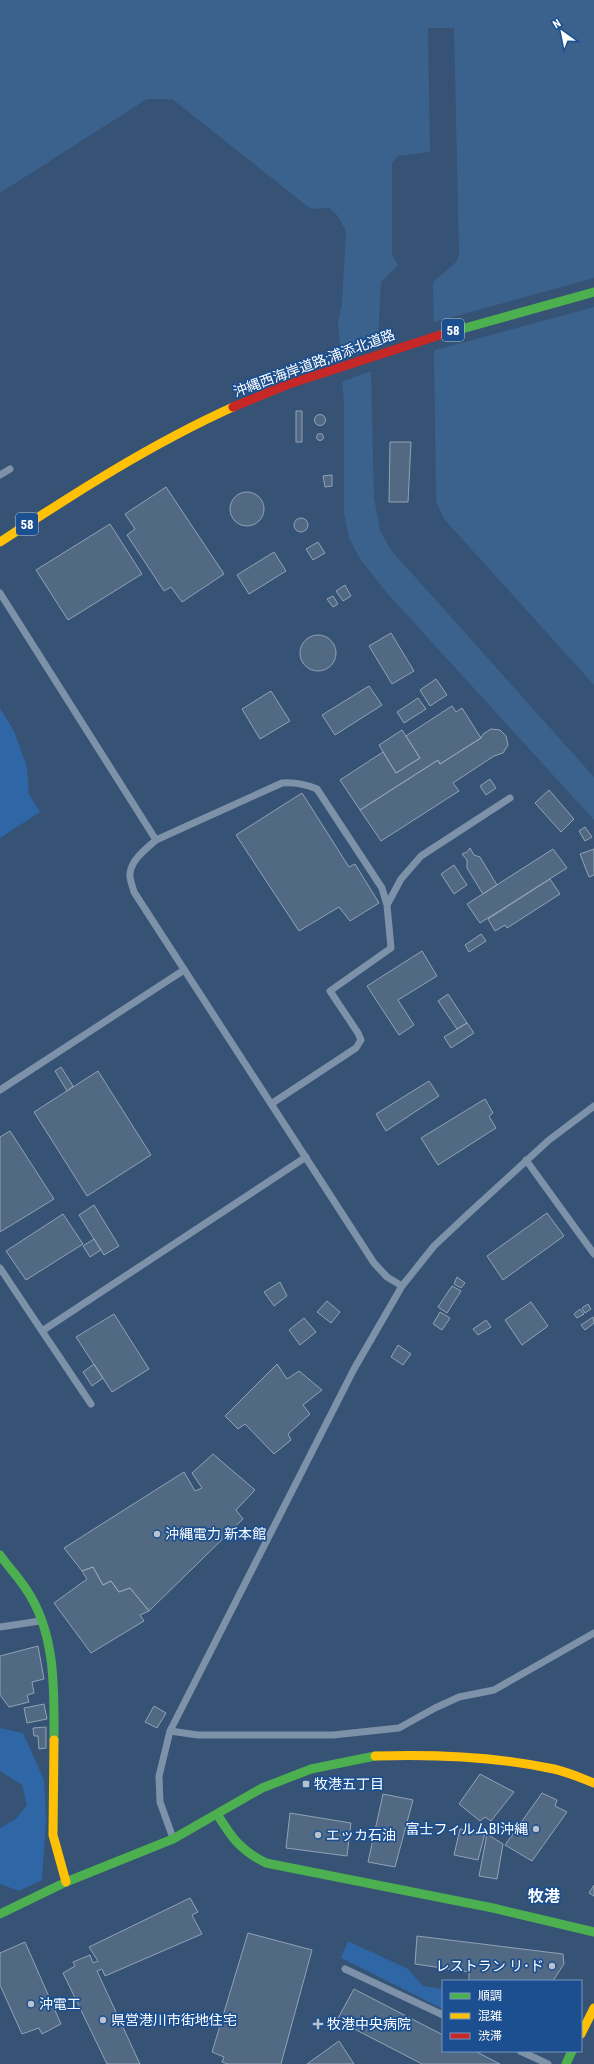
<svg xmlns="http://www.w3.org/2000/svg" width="594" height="2064" font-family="'Roboto Condensed','Noto Sans JP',sans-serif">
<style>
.green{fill:#2f66a5}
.water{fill:#3b618d}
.pier{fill:#365274}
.building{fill:#526984;stroke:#92a2b6}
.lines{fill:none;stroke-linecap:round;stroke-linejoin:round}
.lane{stroke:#7d92a8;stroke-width:7}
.fast{stroke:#4caf50;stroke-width:9}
.slow{stroke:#ffc107;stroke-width:9}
.jam{stroke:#c62828;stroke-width:9}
.poi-dot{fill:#b9c2ce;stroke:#1b4f8f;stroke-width:1.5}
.labels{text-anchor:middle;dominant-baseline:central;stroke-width:3.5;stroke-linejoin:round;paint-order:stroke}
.shield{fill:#1b4f8f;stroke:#bbcadd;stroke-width:1}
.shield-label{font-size:13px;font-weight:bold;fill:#fff}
.street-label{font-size:14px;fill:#fff;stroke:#1b4f8f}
.poi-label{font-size:14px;fill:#fff;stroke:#1b4f8f;text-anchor:start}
.quarter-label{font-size:16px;font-weight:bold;fill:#fff;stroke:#1b4f8f}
</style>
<rect width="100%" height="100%" fill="#365274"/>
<!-- green -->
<path class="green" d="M0,708L14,731L27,767L29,794L40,812L0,838Z
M0,1728L23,1733L44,1780L46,1821L42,1880L19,1891L0,1884V1828L16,1819L27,1805L22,1785L0,1771Z
M348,1941L408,1969L423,1986L443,1989V2009L341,1958Z"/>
<!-- water -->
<path class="water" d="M0,0H594V685L444,519L436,501L433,282L456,262L459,255L454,28H428L430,152L398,156L392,163V255L398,265L381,282L378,339L371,371L374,498L380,530L391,550L594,777V820L386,592L360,559L349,538L344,513V405L338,321L342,304L346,231L337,215L329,208L311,209L172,99H147L0,193Z"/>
<!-- pier -->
<path class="pier" d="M594,278V307L432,351L431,323Z
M380,338L374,370L341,382L339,352Z"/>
<!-- building -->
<path class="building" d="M296,411H302V442H296Z
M314.5 420a5.5 5.5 0 1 1 11 0a5.5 5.5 0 1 1-11 0Z
M316.5 437a3.5 3.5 0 1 1 7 0a3.5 3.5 0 1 1-7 0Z
M390,442H411L408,502H389Z
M332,475V486L325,487L323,476Z
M166,487L224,574L182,602L171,587L164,591L127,535L135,529L125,514Z
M230 509a17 17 0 1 1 34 0a17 17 0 1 1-34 0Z
M294 525a7 7 0 1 1 14 0a7 7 0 1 1-14 0Z
M110,524L142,574L68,620L36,570Z
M318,542L325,553L313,560L306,549Z
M274,552L286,571L249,594L237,575Z
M345,585L351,596L343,601L336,591Z
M333,596L338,604L333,607L327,599Z
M391,633L414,671L392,684L369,646Z
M300 653a18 18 0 1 1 36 0a18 18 0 1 1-36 0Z
M436,679L447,695L430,706L420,690Z
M369,686L382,705L335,735L322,715Z
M271,691L290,721L260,739L242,709Z
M418,698L426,709L404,723L397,712Z
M452,706L456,712L462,708L481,738L440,764L438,760L360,810L340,780L383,752L396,773L420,758L406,736Z
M491,729L500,730L506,736L508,745L503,753L494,756L453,783L459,791L381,841L360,810L438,760L440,764L481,738L483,734Z
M402,730L420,758L396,773L379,745Z
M490,779L496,788L486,795L480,786Z
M549,790L574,819L561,832L535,803Z
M302,793L349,867L355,864L379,903L350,921L339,907L299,931L236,835Z
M585,827L592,837L585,841L579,831Z
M470,848L474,855L480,857L497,885L483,894L467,868V860L462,854L467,852Z
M553,849L567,868L480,923L467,904Z
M594,849V875L589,877L580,854Z
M454,865L467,885L454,894L441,874Z
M550,879L560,894L507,928L505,925L495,931L488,919Z
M481,934L486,941L469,952L465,945Z
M422,951L437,976L398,1000L414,1025L399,1035L367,986Z
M448,994L467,1023L457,1029L438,1001Z
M467,1023L474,1033L451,1048L444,1037Z
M61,1067L73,1086L67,1091L55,1071Z
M98,1071L151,1155L87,1196L34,1112Z
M429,1081L439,1096L386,1131L376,1114Z
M485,1099L493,1113L489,1116L496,1128L438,1165L421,1138Z
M10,1131L54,1199L0,1232V1137Z
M94,1205L119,1246L104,1255L79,1215Z
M547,1213L564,1236L503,1280L487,1256Z
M63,1214L83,1244L26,1280L6,1251Z
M94,1239L101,1250L90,1257L83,1246Z
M457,1277L465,1283L461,1288L454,1284Z
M280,1282L287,1296L274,1306L264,1292Z
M452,1286L461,1291L447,1313L438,1307Z
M327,1301L340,1312L331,1323L317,1312Z
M531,1302L548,1326L522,1345L505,1320Z
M588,1304L591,1309L585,1313L582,1308Z
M580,1309L584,1314L577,1318L574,1314Z
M440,1312L450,1318L442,1330L433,1324Z
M114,1314L149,1369L112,1392L76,1337Z
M593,1317L594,1323L585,1330L581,1325Z
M304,1318L316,1332L300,1345L289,1330Z
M486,1320L491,1327L478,1335L473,1329Z
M398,1345L411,1354L403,1365L391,1357Z
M94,1364L103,1378L92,1386L83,1372Z
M277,1364L287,1379L299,1371L322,1390L303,1405L310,1414L288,1434L291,1440L274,1454L245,1424L238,1429L225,1416Z
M213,1454L255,1490L236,1510L243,1519L149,1611L130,1588L119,1592L111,1581L103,1585L93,1567L82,1571L64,1548L184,1472L195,1491L202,1488L192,1473Z
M93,1567L103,1585L111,1581L119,1592L130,1588L149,1611L140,1615L144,1621L91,1653L54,1603L87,1579L82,1571Z
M38,1646L44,1679L32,1682L34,1693L27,1695L29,1702L9,1707L0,1695V1656Z
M44,1704L47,1719L27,1723L24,1708Z
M154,1706L166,1713L157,1728L145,1722Z
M46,1727V1748L39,1749L38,1736H34L33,1728Z
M480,1774L514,1792L491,1821L485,1817L480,1821L459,1804Z
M542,1793L557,1800L555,1806L567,1812L532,1861L505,1845Z
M383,1794L413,1800L395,1867L368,1862Z
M290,1813L351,1823L347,1856L286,1848Z
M460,1829L485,1833L478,1860L454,1855Z
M487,1834L503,1844L497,1879L479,1876Z
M594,1885V1896L589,1893Z
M190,1898L198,1912L192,1915L202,1934L105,1976L102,1969L97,1971L140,2064H107L63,1973L75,1966L73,1962L90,1955L93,1963L98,1961L89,1947Z
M248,1933L312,1950L281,2064H228L222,2062L224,2057L212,2052Z
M417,1936L563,1954L564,1964L553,1981H469V1972L415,1964Z
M25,1942L61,2024L42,2034L39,2028L22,2034L0,1985V1953Z
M354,1989L443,2035V2051H475L500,2064H422L337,2020Z
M339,2041L354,2064H307Z"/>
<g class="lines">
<!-- lane -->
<path class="lane" d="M0,475L10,469
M0,593L156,840
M387,905L382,888L317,789C305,784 294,782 282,783L156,840C146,849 132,859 130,873C129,879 133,887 134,892L374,1263L387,1277L402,1286
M0,1090L184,970
M271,1104L356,1048L361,1040L358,1033L330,991L391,948L387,905L401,879L421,856L510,798
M526,1160L594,1254
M0,1268L42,1331
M91,1404L42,1331L306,1157
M0,1627L40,1621
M170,1731L198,1735H333L399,1728L435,1708L459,1697L494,1690L594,1633
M173,1838L160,1802L159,1776L170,1731L354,1369L402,1286L434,1246L468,1214L549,1140L594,1106
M345,1969L443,2015
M520,2051L548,2064"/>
<!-- fast -->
<path class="fast" d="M440,335L594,292
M0,1555C10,1569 23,1582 31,1597C56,1640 54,1692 54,1740
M217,1814C232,1838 240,1850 266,1863L493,1908L594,1932
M0,1914L66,1882L173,1839L262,1788L311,1769L375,1756
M566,2064L572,2051"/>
<!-- slow -->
<path class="slow" d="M0,542C75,493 151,444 233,407
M54,1740L53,1835L66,1882
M375,1756C435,1754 494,1756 554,1769C567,1772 581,1778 594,1783
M581,2034L594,2008"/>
<!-- jam -->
<path class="jam" d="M233,407L289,384L440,335"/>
</g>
<!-- markers -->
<g class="poi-dot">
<circle cx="157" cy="1534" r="4"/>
<rect x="302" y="1780" width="8" height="8" rx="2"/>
<circle cx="536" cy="1829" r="4"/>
<circle cx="318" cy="1835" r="4"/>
<circle cx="552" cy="1966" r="4"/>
<circle cx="31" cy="2004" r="4"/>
<circle cx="103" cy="2020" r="4"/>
<path d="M316 2018h4v4h4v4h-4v4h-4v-4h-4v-4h4z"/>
</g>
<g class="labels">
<!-- shield labels -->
<g class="shield">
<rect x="442" y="319" width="22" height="22" rx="3"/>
<rect x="16" y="513" width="22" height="22" rx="3"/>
</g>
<g class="shield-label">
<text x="453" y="330">58</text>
<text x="27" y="524">58</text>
</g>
<!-- street labels -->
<g class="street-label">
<text transform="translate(314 363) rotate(-20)">沖縄西海岸道路;浦添北道路</text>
</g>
<!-- poi labels -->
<g class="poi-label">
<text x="165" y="1534">沖縄電力 新本館</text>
<text x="314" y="1784">牧港五丁目</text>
<text x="528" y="1829" text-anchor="end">富士フィルムBI沖縄</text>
<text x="326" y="1835">エッカ石油</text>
<text x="544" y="1966" text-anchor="end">レストラン リ･ド</text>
<text x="39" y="2004">沖電工</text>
<text x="111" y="2020">県営港川市街地住宅</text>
<text x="327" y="2024">牧港中央病院</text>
</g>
<!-- quarter labels -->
<g class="quarter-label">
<text x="544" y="1896">牧港</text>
</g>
</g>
<!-- legend -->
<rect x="442" y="1980" width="140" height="72" fill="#1b4f8f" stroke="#7695bc"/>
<rect x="450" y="1993" width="20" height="6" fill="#4caf50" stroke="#7695bc"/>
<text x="478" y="2000" font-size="12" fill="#ffffff">順調</text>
<rect x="450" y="2013" width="20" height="6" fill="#ffc107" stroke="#7695bc"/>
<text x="478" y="2020" font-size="12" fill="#ffffff">混雑</text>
<rect x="450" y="2033" width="20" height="6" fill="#c62828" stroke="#7695bc"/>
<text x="478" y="2040" font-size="12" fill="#ffffff">渋滞</text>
<!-- north arrow -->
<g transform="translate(562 32) rotate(327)" stroke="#1b4f8f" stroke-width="3" paint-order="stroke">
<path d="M0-3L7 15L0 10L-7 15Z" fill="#ffffff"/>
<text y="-6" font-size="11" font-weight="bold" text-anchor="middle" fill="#ffffff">N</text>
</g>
</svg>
